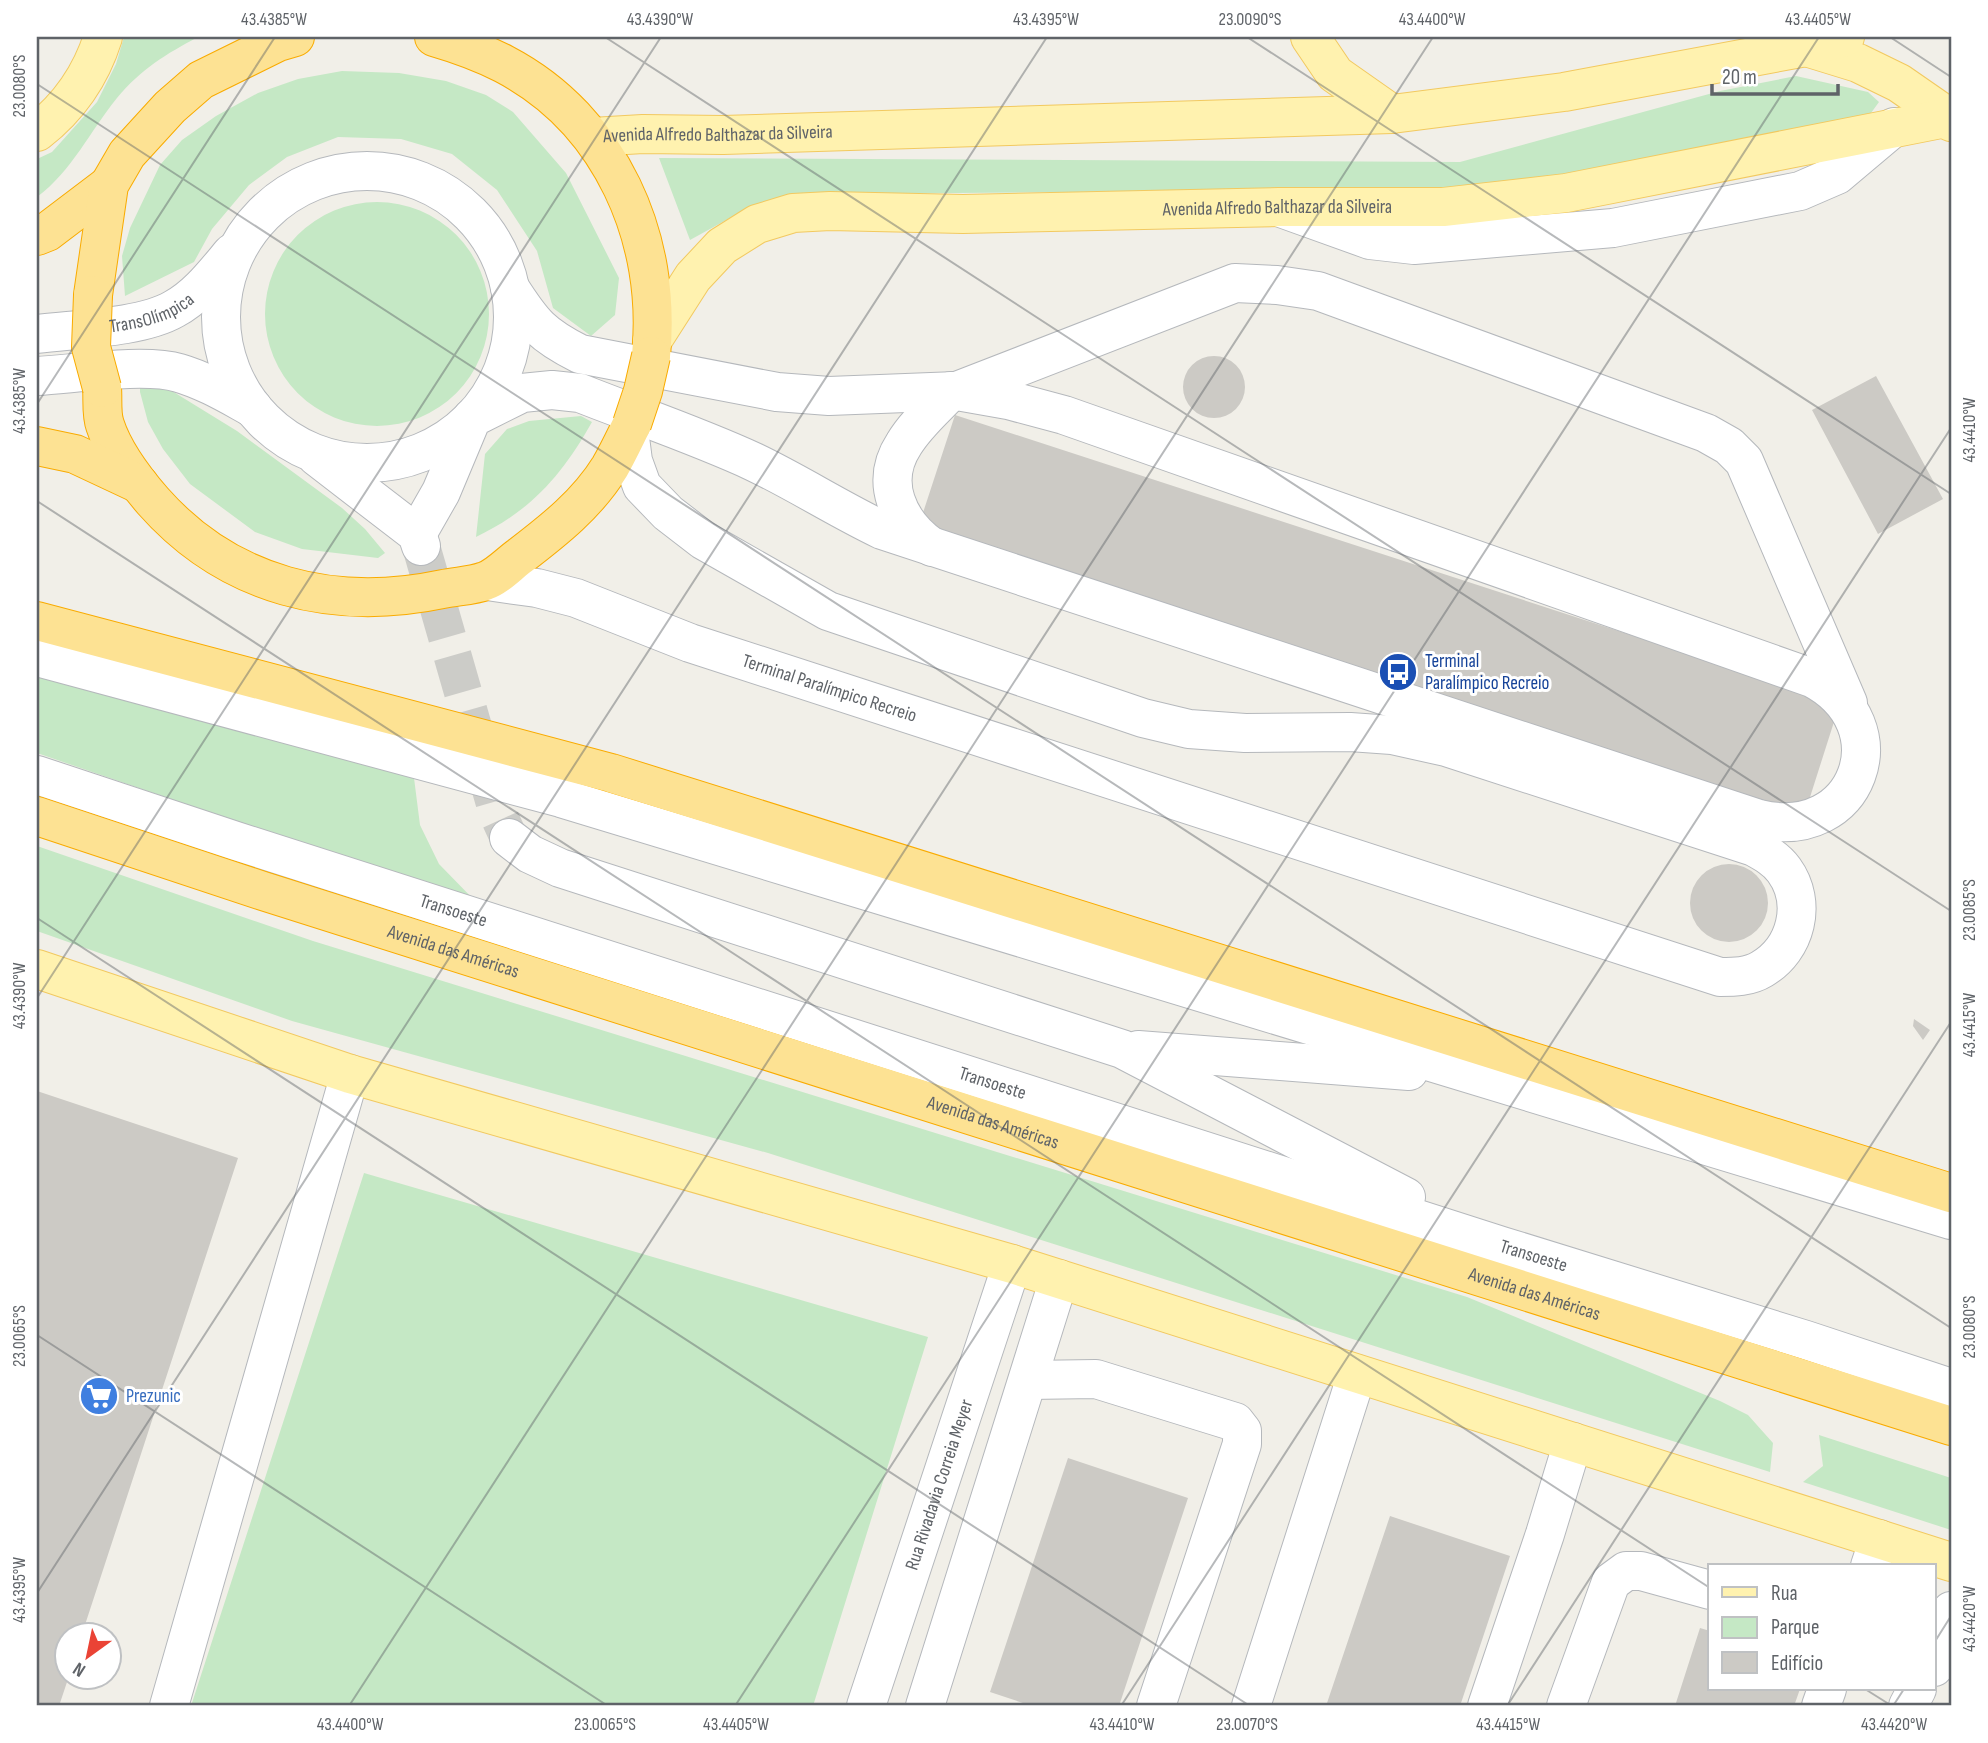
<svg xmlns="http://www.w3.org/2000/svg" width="1988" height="1743" font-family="'Sofia Sans Condensed',sans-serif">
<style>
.green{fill:#c5e8c5}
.building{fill:#cccac5}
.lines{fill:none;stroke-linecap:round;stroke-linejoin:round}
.minor-tunnel{stroke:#ccccc8;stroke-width:38;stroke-dasharray:38 19;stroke-linecap:butt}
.minor-casing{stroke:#b5b8bc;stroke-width:40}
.major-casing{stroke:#f2c960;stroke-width:40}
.highway-casing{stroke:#f9ab00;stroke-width:40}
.minor{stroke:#fff;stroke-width:38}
.major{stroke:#fff2af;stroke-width:38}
.highway{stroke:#fde293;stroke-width:38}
.highway-bridge-casing{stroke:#f9ab00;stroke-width:40;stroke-linecap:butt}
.highway-bridge{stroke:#fde293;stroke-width:38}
.ticks{fill:none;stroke:#5f6368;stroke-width:2;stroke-opacity:0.45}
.labels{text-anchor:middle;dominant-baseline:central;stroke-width:6;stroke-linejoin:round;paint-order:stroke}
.street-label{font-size:19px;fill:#5f6368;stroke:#fff}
.transit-label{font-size:19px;fill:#164399;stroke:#fff;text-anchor:start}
.shop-label{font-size:19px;fill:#366cbe;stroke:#fff;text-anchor:start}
.neatline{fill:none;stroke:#5f6368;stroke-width:2.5}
.ticks-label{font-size:18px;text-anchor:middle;fill:#5f6368}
</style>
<rect width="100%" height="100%" fill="#f1efe8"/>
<!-- green -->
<path class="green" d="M124,37H198C166,54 141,69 117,98C90,131 72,171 37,197V159L52,152L97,102L116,64Z
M342,71L399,73L446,81L486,95L513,112L566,173L619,278L615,315L591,336L553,308L537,251L497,190L452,154L401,139L338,137L287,157L249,185L212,229L194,262L125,296L122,256L130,228L160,165L182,140L216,116L258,93L298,79Z
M1796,76L1868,92L1879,102L1871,113C1730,147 1583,181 1438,189L829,194L748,208L690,240L659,158L1460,162L1720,91Z
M265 314a112 112 0 1 1 224 0a112 112 0 1 1-224 0Z
M140,379L172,391L237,431L342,508L365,529L385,553L378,558L302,549L255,532L190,484L163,449L148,422L140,392Z
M581,416L592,422C562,475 532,510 476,537L485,454L507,429L529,421Z
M37,674L414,778L420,825L439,864L479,905L37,753Z
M37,846L313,941L1467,1297L1720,1401L1748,1415L1773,1443L1770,1472L768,1153L292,1021L37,931Z
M364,1173L928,1337L813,1706H191Z
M1819,1435L1951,1478V1530L1803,1482L1823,1466Z"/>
<!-- building -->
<path class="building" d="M1183 387a31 31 0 1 1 62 0a31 31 0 1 1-62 0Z
M1876,376L1943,499L1878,534L1812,410Z
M955,415L1840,703L1804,816L918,528Z
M1690 903a39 39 0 1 1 78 0a39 39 0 1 1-78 0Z
M1914,1019L1930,1030L1923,1040L1913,1026Z
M37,1091L238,1158L82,1634H66V1676H69L59,1706H37Z
M1068,1458L1188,1498L1119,1706H1032L990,1692Z
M1390,1516L1510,1556L1460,1706H1326Z
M1700,1628L1710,1631V1689H1800L1794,1706H1675Z"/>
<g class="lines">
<!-- minor-tunnel -->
<path class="minor-tunnel" d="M421,546L498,814L509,838"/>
<!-- minor casing -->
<g class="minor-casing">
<g id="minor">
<circle cx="367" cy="317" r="146"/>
<path d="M1281,208L1370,240L1414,245L1613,228L1800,191L1837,175L1894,127"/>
<path id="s1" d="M37,334C76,329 141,328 174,309C198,296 215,273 232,253"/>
<path d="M37,376C74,374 145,363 179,373C206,381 229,395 253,408"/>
<path d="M957,391L1235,283L1277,285L1318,291L1706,433L1729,446L1744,461L1848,703"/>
<path d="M317,457L417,534L421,546"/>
<path d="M417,534L441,492L472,418L522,393L552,390L580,393C638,416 698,436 754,462C798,483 838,509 882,530L1759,819C1858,843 1902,725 1812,678L1064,415L1008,400L957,391L829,396L777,392L580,354C542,335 533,324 510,288"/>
<path d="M932,547C898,523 879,482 904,444C916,424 935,408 951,391"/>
<path id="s2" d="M487,581L537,588L576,598L690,643L1720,977C1734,977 1749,977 1762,969C1796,949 1808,903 1784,870C1776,859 1765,853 1754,847L1446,747L1392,735L1350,732L1245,733L1189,729L1143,718L828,611L703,540L668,513L642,486L633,461L629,430"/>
<path d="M37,657L561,798L1951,1220"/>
<path id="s3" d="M37,775L236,841L1502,1246L1806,1340L1951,1388"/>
<path d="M509,838L530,854L560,868L1122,1049L1406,1197"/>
<path d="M1138,1050L1409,1071"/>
<path d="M1028,1380L1096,1379L1235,1422L1242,1431V1444L1156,1706"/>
<path d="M1870,1566L1879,1539"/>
<path d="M1934,1667L1951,1611"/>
<path d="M169,1706L350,1074"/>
<path id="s4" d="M866,1706L1012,1264"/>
<path d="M925,1706L1059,1279"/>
<path d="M1251,1706L1357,1374"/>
<path d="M1487,1706L1545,1534L1573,1442"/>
<path d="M1566,1706L1611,1582L1626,1571H1641L1710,1590"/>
<path d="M1821,1706L1827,1689"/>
<path d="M1908,1706L1917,1689"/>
</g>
</g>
<!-- major casing -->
<g class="major-casing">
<g id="major">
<path d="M1310,37L1335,74L1392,114"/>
<path d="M1806,47L1858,63L1899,83L1948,117L1951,122"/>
<path d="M37,132C68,108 91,75 103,37"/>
<path id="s5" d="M592,137L643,134L723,135L1392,114L1564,92L1806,47L1845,37"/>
<path id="s6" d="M652,341L693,277L722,246L757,224L793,213L830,211L963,214L1279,207H1443L1566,193L1951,117"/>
<path d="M37,969L350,1074L1012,1264L1951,1562"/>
</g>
</g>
<!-- highway casing -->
<g class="highway-casing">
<g id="highway">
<path d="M434,37C458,44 481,52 504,64C611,120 663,239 651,356"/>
<path d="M37,236L47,232L109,185"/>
<path d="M93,295L109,185L127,154L170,107L201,80L278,42L295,37"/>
<path d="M102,388C103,399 101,414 105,425C114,453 134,479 153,501C229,587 334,612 443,589C457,586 472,586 485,581C497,577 509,564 520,556C554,530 587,504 610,467C618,453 625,438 632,424"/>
<path d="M37,446L75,454L139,484"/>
<path d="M37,621L611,773L1951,1193"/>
<path id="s7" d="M37,816L263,891L1951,1426"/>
</g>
</g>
<!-- minor -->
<use href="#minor" class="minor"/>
<!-- major -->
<use href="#major" class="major"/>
<!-- highway -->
<use href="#highway" class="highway"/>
<!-- highway-bridge casing -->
<g class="highway-bridge-casing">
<path id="highway-bridge" d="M93,295L91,347L102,388
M632,424L643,391L651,356"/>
</g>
<!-- highway-bridge -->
<use href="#highway-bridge" class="highway-bridge"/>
</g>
<!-- ticks -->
<path class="ticks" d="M605,37L1951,911M1247,37L1951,494M1890,37L1951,77M37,84L1951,1328M37,404L275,37M37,501L1710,1588M37,918L1250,1706M37,998L661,37M37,1335L608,1706M37,1593L1047,37M1934,1643L1951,1616M1865,1689L1892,1706M349,1706L1433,37M735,1706L1819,37M1121,1706L1951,428M1507,1706L1951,1022M1893,1706L1904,1689"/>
<!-- icons -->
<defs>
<g id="bus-disc" transform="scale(2.0125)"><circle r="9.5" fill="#1a4fb4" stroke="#fff"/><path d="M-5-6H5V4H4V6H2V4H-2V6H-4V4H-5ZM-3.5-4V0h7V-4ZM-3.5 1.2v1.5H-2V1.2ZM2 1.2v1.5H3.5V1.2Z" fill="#fff"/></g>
<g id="supermarket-disc" transform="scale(2.0125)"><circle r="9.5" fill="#3f7fe0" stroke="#fff"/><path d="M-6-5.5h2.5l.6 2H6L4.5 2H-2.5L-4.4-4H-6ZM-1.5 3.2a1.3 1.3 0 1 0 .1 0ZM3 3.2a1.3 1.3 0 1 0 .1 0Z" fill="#fff"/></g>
</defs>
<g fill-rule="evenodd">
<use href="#bus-disc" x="1398" y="672"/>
<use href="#supermarket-disc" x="99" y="1396"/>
</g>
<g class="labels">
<!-- street labels -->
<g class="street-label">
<text stroke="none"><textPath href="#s5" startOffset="126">Avenida Alfredo Balthazar da Silveira</textPath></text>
<text stroke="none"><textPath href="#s6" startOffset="682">Avenida Alfredo Balthazar da Silveira</textPath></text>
<text stroke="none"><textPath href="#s1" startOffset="117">TransOlímpica</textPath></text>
<text stroke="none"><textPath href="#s2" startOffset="360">Terminal Paralímpico Recreio</textPath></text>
<text stroke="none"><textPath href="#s3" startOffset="438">Transoeste</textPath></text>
<text stroke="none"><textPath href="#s7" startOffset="438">Avenida das Américas</textPath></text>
<text stroke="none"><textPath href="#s3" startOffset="1004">Transoeste</textPath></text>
<text stroke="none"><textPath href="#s7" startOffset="1004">Avenida das Américas</textPath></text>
<text stroke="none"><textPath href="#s3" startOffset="1572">Transoeste</textPath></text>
<text stroke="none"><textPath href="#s7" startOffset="1572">Avenida das Américas</textPath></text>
<text stroke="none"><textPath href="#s4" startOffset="233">Rua Rivadavia Correia Meyer</textPath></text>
</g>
<!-- transit labels -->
<g class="transit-label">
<text x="1425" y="661">Terminal<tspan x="1425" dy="22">Paralímpico Recreio</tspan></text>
</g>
<!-- shop labels -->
<g class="shop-label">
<text x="126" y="1396">Prezunic</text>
</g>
</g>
<!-- border -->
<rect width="1988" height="1743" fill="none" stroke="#ffffff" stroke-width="77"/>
<!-- legend -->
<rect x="1708" y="1564" width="228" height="126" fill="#ffffff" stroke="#bfc1c3" stroke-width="2"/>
<rect x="1722" y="1587" width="35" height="10" fill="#fff2af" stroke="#bfc1c3" stroke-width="2"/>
<text x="1771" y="1600" font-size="21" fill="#5f6368">Rua</text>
<rect x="1722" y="1617" width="35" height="21" fill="#c5e8c5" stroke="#bfc1c3" stroke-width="2"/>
<text x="1771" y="1634" font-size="21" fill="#5f6368">Parque</text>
<rect x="1722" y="1652" width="35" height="21" fill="#cccac5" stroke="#bfc1c3" stroke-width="2"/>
<text x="1771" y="1670" font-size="21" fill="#5f6368">Edifício</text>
<!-- north arrow -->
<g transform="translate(88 1656) rotate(213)"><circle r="33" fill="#ffffff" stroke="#bfc1c3" stroke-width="2"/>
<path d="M0-5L12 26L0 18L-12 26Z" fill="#ea4335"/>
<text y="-10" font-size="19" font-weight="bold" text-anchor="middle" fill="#5f6368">N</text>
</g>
<!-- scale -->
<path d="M1712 84v10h126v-10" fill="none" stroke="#5f6368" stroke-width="3.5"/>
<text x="1722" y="84" font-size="21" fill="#5f6368" stroke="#ffffff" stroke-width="5" paint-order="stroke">20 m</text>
<rect x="38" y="38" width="1912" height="1666" class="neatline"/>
<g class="ticks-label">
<text x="274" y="25">43.4385°W</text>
<text x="660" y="25">43.4390°W</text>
<text x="1046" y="25">43.4395°W</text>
<text x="1250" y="25">23.0090°S</text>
<text x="1432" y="25">43.4400°W</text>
<text x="1818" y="25">43.4405°W</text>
<text transform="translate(19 86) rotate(-90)" y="6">23.0080°S</text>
<text transform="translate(19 401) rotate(-90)" y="6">43.4385°W</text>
<text transform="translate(1969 430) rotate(-90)" y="6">43.4410°W</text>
<text transform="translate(1969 910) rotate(-90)" y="6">23.0085°S</text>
<text transform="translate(19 996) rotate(-90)" y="6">43.4390°W</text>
<text transform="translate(1969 1025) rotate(-90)" y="6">43.4415°W</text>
<text transform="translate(1969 1327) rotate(-90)" y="6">23.0080°S</text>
<text transform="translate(19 1336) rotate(-90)" y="6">23.0065°S</text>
<text transform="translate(19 1590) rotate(-90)" y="6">43.4395°W</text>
<text transform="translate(1969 1619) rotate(-90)" y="6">43.4420°W</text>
<text x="350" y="1730">43.4400°W</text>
<text x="605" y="1730">23.0065°S</text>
<text x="736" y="1730">43.4405°W</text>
<text x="1122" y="1730">43.4410°W</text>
<text x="1247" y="1730">23.0070°S</text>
<text x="1508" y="1730">43.4415°W</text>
<text x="1894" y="1730">43.4420°W</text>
</g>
</svg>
